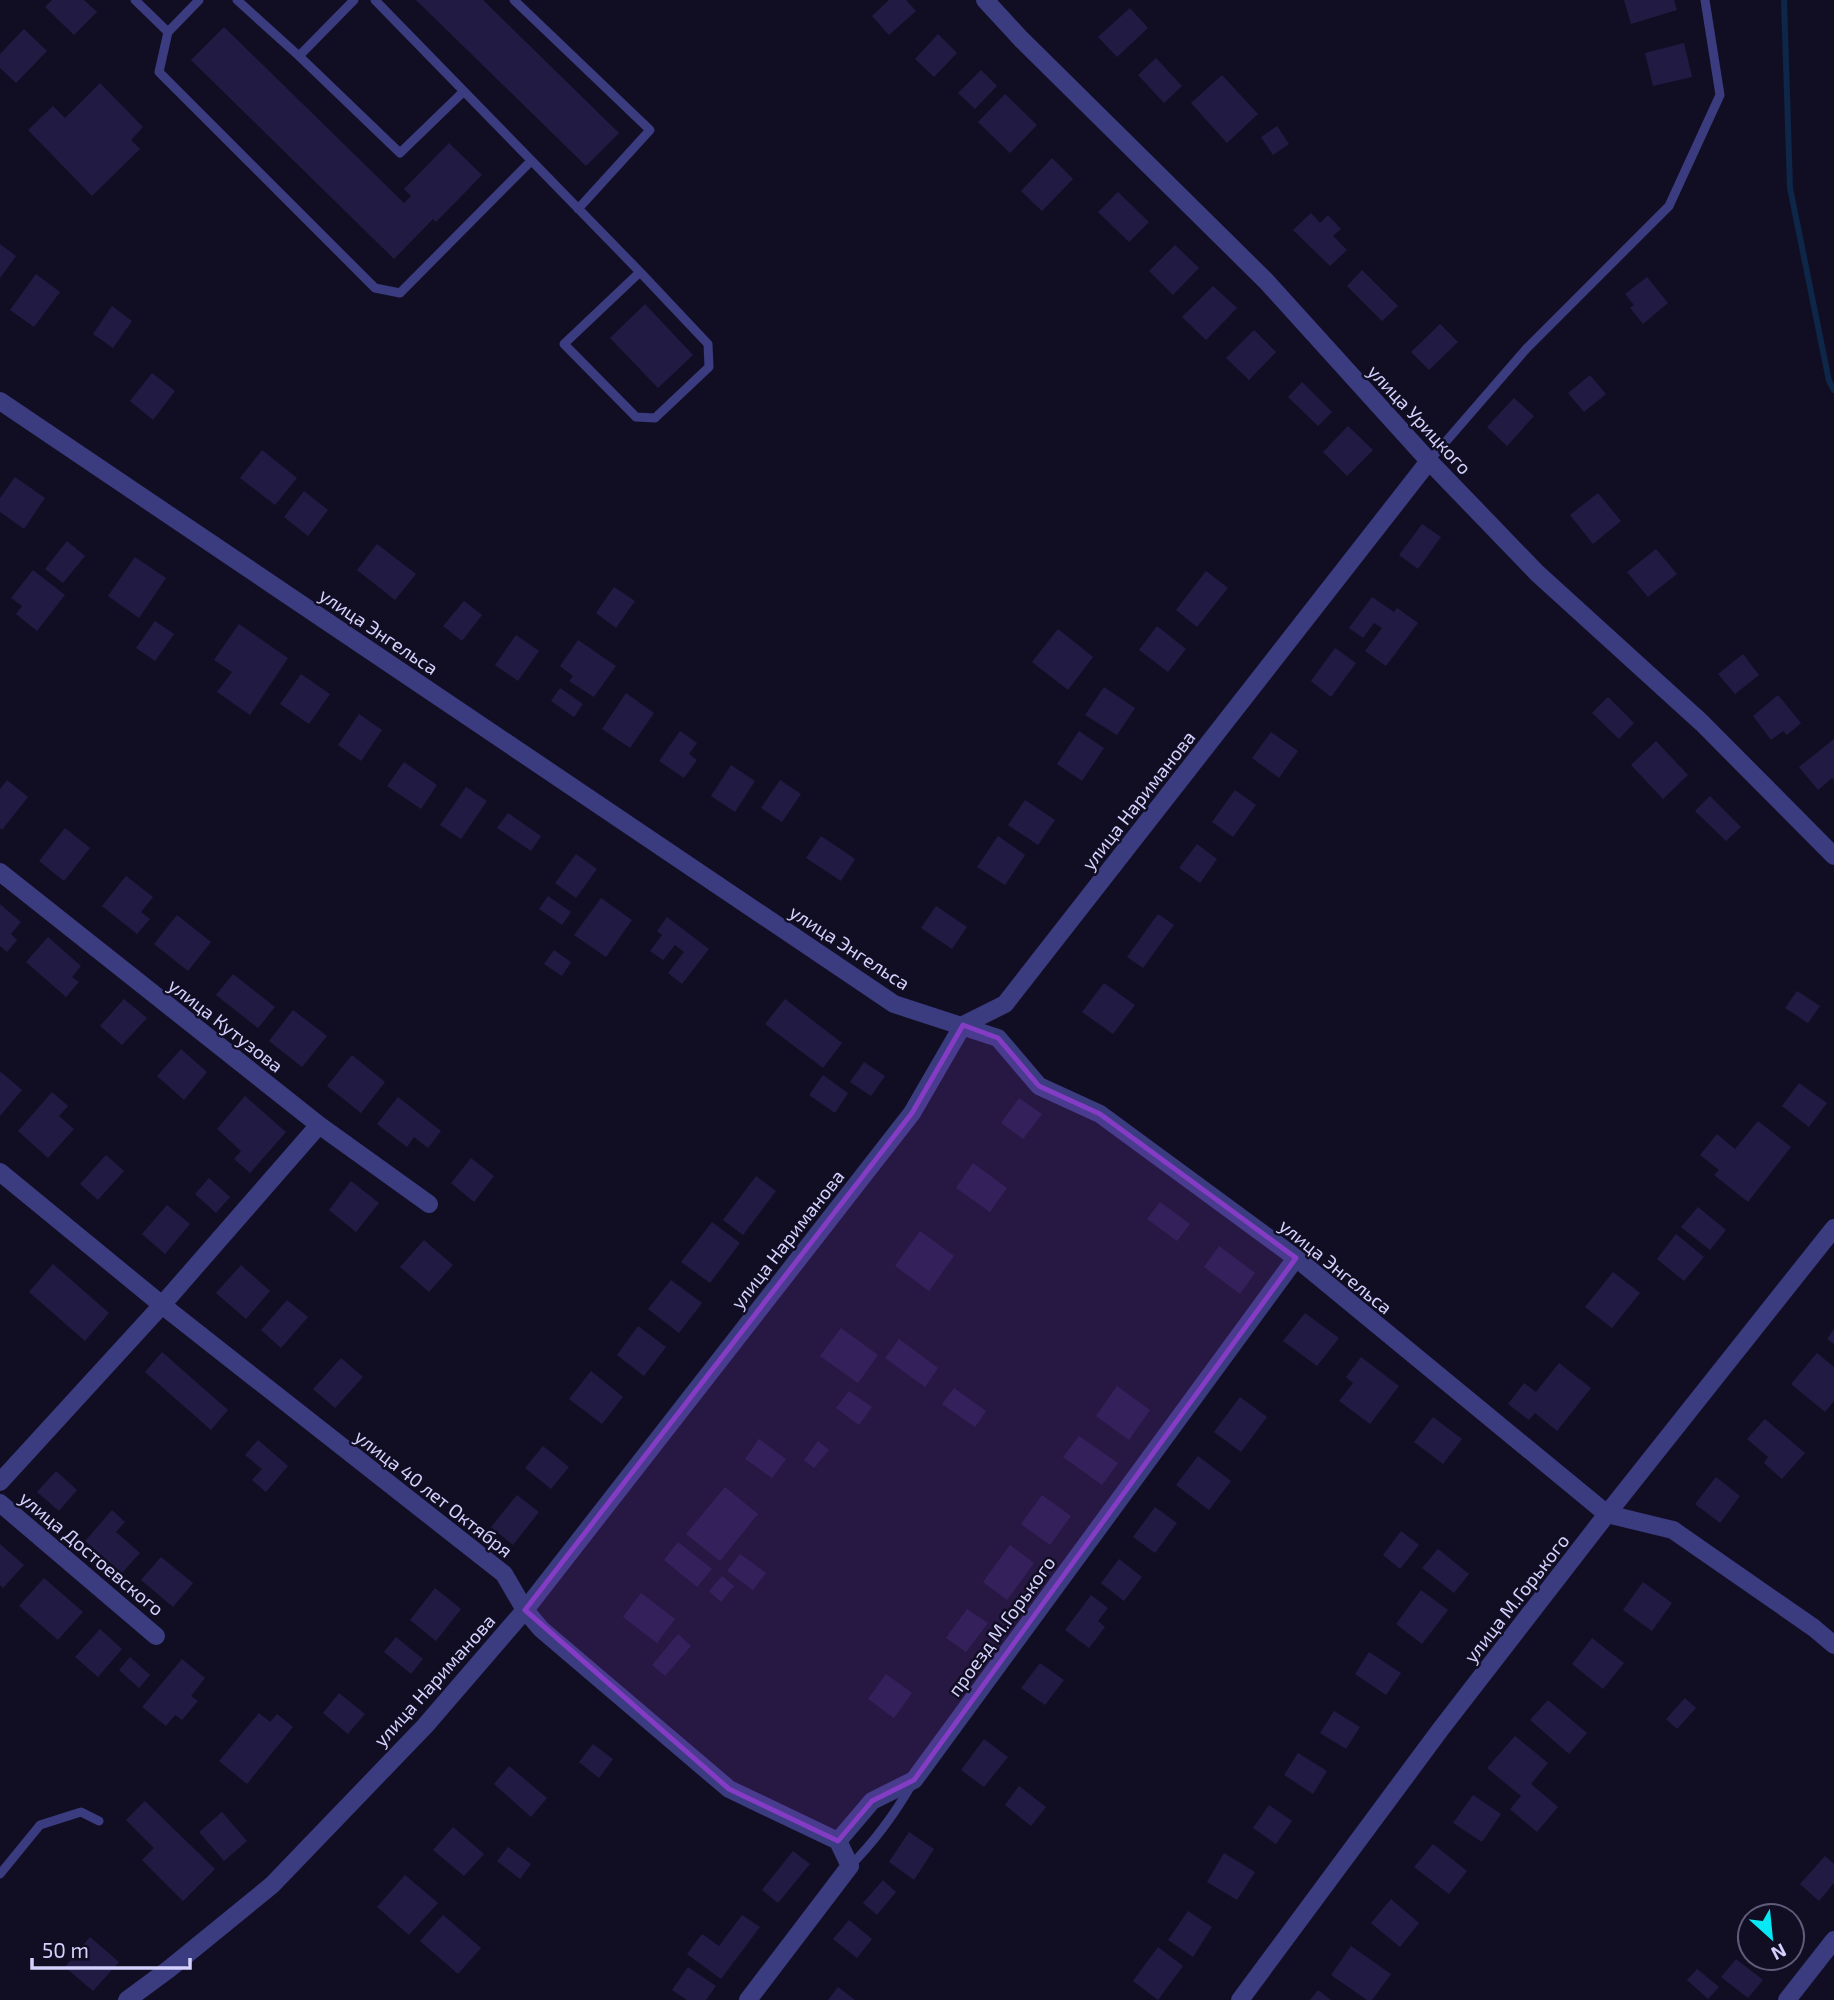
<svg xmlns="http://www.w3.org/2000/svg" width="1834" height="2000" font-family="'Exo 2',sans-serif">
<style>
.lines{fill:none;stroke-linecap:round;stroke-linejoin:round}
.stream{stroke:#0e2647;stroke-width:6}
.building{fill:#211b43}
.service{stroke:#3b3b80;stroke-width:9}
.minor{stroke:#3b3b80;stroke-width:18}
.marked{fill:#843cc5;fill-opacity:0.2;stroke:#843cc5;stroke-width:5;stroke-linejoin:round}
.labels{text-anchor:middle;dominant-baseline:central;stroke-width:5;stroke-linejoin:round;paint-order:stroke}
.street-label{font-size:19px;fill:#d4d1fe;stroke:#110e23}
</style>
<rect width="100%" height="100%" fill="#110e23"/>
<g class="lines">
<!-- stream -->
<path class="stream" d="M1784,0L1790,188L1829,381L1834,390"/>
</g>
<!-- building -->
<path class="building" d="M52,0H84L97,12L74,35L45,7Z
M416,0H483L619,133L586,166Z
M889,0H906L916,11L889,35L872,16Z
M1624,0H1674L1677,10L1631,24Z
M1130,8L1148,28L1117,57L1098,37Z
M224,27L404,203L411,196L404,189L449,143L482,175L436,222L433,219L394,259L191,60Z
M24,29L47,51L16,83L0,68V54Z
M938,34L957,53L934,77L915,59Z
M1684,43L1692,77L1653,86L1645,53Z
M1156,58L1182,86L1164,103L1138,75Z
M981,70L997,86L975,109L958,93Z
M1222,75L1258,114L1227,143L1191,103Z
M100,83L143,127L131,140L140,149L92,196L28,130L53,106L65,118Z
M1005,94L1037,125L1010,153L978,122Z
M1277,126L1289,144L1273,155L1261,137Z
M1052,158L1073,179L1042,211L1021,191Z
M1118,192L1149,222L1129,242L1098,212Z
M1311,213L1320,223L1328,215L1341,229L1333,236L1347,250L1330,266L1293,230Z
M0,244L16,256L0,278Z
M1175,245L1199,268L1173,295L1149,271Z
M1362,270L1398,306L1382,321L1347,286Z
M36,274L60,292L34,327L10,310Z
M1647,277L1668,303L1643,324L1630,308L1634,305L1625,294Z
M1213,286L1237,308L1206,340L1182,317Z
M645,304L693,355L658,388L610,338Z
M112,306L132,321L113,348L93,334Z
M1440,324L1458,342L1429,370L1411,352Z
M1254,330L1276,352L1249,380L1226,358Z
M152,373L175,391L153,420L130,401Z
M1590,375L1606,394L1584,412L1568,393Z
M1302,382L1332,412L1318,426L1288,397Z
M1514,398L1534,416L1507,446L1487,427Z
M1348,426L1373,450L1347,476L1323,452Z
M262,450L297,478L275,505L240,478Z
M15,477L45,498L24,529L0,512V498Z
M304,491L328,510L308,536L284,517Z
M1598,493L1621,521L1593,544L1570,515Z
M1422,524L1441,537L1418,569L1399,555Z
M67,541L85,556L63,583L45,569Z
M377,544L416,574L395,600L357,570Z
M1656,549L1677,574L1648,597L1627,572Z
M135,557L166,578L139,618L108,596Z
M33,570L65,595L37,631L16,614L22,606L11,598Z
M1206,571L1228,588L1197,627L1176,610Z
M614,587L635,601L616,628L596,613Z
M1372,597L1394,612L1397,608L1418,623L1386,666L1365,651L1382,628L1374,623L1363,638L1349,628Z
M464,601L482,615L462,641L443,626Z
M155,621L174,634L155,661L136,648Z
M239,624L288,658L250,715L217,692L232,672L214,660Z
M1157,626L1186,649L1168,672L1139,650Z
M1058,629L1093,657L1068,690L1032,662Z
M516,635L539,651L518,681L495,665Z
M578,640L616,666L594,697L569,681L573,676L560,666Z
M1335,648L1356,663L1331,697L1311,681Z
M1743,654L1759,675L1735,694L1718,674Z
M301,674L330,694L309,724L280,704Z
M1104,687L1135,708L1117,735L1085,715Z
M560,688L583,704L574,717L551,701Z
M626,693L654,713L630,748L602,729Z
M1778,695L1801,723L1787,735L1783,731L1771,740L1753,716Z
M1608,697L1634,723L1619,739L1592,713Z
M359,714L382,730L361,761L338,745Z
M680,731L697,743L689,754L697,760L684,778L659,761Z
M1079,731L1104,748L1082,781L1057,764Z
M1271,732L1298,751L1279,778L1252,758Z
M1834,739V780L1832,778L1818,790L1799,767Z
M1656,741L1688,775L1663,799L1631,765Z
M404,762L437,785L421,809L387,786Z
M731,765L755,781L735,812L711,796Z
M7,780L28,797L2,830L0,828V789Z
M780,780L801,794L782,822L761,808Z
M466,787L487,801L461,839L440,825Z
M1235,790L1256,805L1233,837L1212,822Z
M1710,796L1741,827L1726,841L1695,811Z
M1025,800L1055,820L1038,845L1008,825Z
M508,813L541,836L531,851L497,828Z
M65,828L90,848L64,881L39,861Z
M821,836L855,859L841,881L806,858Z
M998,836L1025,855L1005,885L977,867Z
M1197,844L1217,859L1200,883L1179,868Z
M576,854L597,869L576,898L555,883Z
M126,876L153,897L141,912L150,919L137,934L102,906Z
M548,896L571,912L562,925L539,909Z
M601,898L632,920L606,957L574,935Z
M0,904L21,922L11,934L17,940L7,952L0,946Z
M936,906L967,927L952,949L921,928Z
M1158,914L1174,925L1143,968L1127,957Z
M177,915L211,942L188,971L154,944Z
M667,917L709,949L682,984L668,973L684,952L675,945L663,960L650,951L662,935L657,931Z
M48,937L81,966L72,977L79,982L66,997L26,962Z
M554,950L571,962L562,976L544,964Z
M233,974L275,1007L258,1028L216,995Z
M1104,983L1135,1005L1113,1034L1082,1012Z
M1797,991L1820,1006L1808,1023L1785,1008Z
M124,999L147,1018L122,1045L100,1026Z
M785,999L842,1043L823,1068L765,1024Z
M293,1010L327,1036L302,1067L269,1041Z
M181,1049L207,1072L184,1100L157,1076Z
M352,1055L385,1082L361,1113L327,1086Z
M864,1062L885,1076L871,1096L850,1082Z
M1,1072L22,1090L0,1116V1073Z
M823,1075L848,1093L835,1113L809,1095Z
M1799,1083L1827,1103L1809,1127L1782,1106Z
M52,1092L68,1106L59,1116L74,1129L48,1158L18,1131Z
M245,1096L286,1132L250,1173L234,1159L241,1151L217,1129Z
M398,1097L441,1131L428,1148L414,1137L407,1147L377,1124Z
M1019,1098L1042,1114L1023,1139L1001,1123Z
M1758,1121L1791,1147L1748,1202L1714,1175L1719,1170L1700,1155L1717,1134L1735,1149Z
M106,1155L124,1171L98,1200L80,1184Z
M471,1158L494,1176L474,1202L451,1183Z
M973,1163L1007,1188L990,1212L956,1188Z
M756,1176L776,1191L743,1235L723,1220Z
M209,1178L230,1197L216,1213L195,1194Z
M351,1181L379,1203L356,1232L329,1210Z
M1160,1202L1190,1224L1177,1241L1147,1219Z
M167,1205L190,1224L165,1254L142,1234Z
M1698,1207L1726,1230L1710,1250L1681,1227Z
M712,1222L740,1243L710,1283L681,1262Z
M920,1231L954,1256L929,1291L895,1266Z
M1676,1234L1704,1257L1684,1281L1657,1259Z
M424,1240L453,1265L429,1292L400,1267Z
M1219,1246L1255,1273L1240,1294L1204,1267Z
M53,1264L109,1313L85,1341L29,1292Z
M241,1265L270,1291L246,1319L216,1293Z
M1613,1272L1640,1293L1612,1328L1585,1307Z
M671,1280L702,1303L679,1333L648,1309Z
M287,1300L308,1317L281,1348L261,1330Z
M1305,1313L1339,1338L1317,1366L1283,1341Z
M638,1326L666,1347L644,1376L617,1355Z
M841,1328L878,1355L858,1383L820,1356Z
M1834,1329V1344L1827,1339Z
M899,1339L938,1368L925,1387L885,1358Z
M162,1352L228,1410L211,1430L145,1372Z
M1817,1353L1834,1367V1401L1825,1412L1791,1384Z
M1361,1357L1399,1386L1370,1424L1339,1401L1353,1383L1346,1377Z
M341,1358L363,1377L335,1408L313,1389Z
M1559,1363L1591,1388L1557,1431L1535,1413L1529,1420L1508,1404L1524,1383L1536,1392Z
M591,1371L623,1397L602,1424L569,1399Z
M1117,1386L1150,1410L1129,1440L1096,1416Z
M954,1388L986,1411L975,1427L942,1404Z
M849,1391L872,1407L859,1425L836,1408Z
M1240,1397L1267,1417L1241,1452L1214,1432Z
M1433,1417L1462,1439L1443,1464L1414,1442Z
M1765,1419L1805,1453L1782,1479L1764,1463L1768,1457L1747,1439Z
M1079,1436L1118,1463L1102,1485L1063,1457Z
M759,1439L786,1459L772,1478L745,1459Z
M258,1440L288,1466L266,1492L252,1480L262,1469L245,1455Z
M818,1441L829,1450L814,1468L804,1460Z
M543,1446L569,1467L551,1489L525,1468Z
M1198,1456L1231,1481L1209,1510L1176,1485Z
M56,1471L77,1490L59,1511L37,1492Z
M1716,1477L1740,1496L1720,1523L1695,1504Z
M725,1487L758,1514L720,1561L686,1534Z
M517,1495L539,1512L513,1545L491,1527Z
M1042,1495L1071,1516L1050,1545L1021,1524Z
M1155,1507L1177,1523L1155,1553L1133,1537Z
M112,1510L125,1522L116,1532L140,1553L122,1573L85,1541Z
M1401,1531L1419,1545L1400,1569L1383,1555Z
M678,1542L712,1569L697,1587L664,1560Z
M0,1544L24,1565L3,1588L0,1585Z
M1010,1545L1034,1563L1007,1600L983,1582Z
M1438,1549L1469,1574L1454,1593L1422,1568Z
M740,1554L766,1573L753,1590L727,1571Z
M161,1557L193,1583L173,1607L141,1580Z
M1119,1559L1142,1577L1124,1601L1101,1583Z
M722,1576L734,1586L721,1602L709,1591Z
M44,1578L83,1612L58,1640L19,1606Z
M1643,1582L1672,1603L1652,1631L1623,1610Z
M435,1588L461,1609L436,1641L410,1620Z
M1421,1590L1448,1610L1422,1644L1396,1624Z
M641,1593L675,1619L657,1643L623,1617Z
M1091,1595L1108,1608L1098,1621L1105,1627L1089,1648L1065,1630Z
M967,1609L988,1623L966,1652L946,1638Z
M100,1629L122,1649L98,1677L75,1657Z
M678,1634L691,1646L665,1676L652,1665Z
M396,1637L423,1659L411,1674L384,1652Z
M1592,1638L1624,1663L1603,1689L1572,1664Z
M1369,1652L1401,1673L1386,1695L1355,1674Z
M130,1657L150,1675L139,1688L119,1670Z
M182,1659L205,1678L191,1696L198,1701L182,1720L175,1715L166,1726L142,1707Z
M1040,1663L1064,1680L1045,1705L1021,1688Z
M886,1674L912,1693L894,1718L868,1699Z
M339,1693L365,1714L348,1734L323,1713Z
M1685,1698L1696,1708L1677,1729L1666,1719Z
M1548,1700L1587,1733L1569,1754L1530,1720Z
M1334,1711L1360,1727L1346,1749L1320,1733Z
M259,1713L270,1722L277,1714L293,1727L247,1784L219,1761Z
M1515,1736L1548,1763L1531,1784L1558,1807L1537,1832L1510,1809L1521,1796L1487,1768Z
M984,1739L1008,1757L984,1787L961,1770Z
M593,1744L613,1759L599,1778L579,1762Z
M1298,1753L1327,1771L1313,1794L1284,1775Z
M509,1766L547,1798L531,1817L494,1784Z
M1019,1786L1046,1807L1031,1826L1005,1805Z
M1473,1795L1501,1814L1482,1842L1453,1823Z
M145,1801L215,1869L183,1901L142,1860L154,1848L126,1820Z
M1269,1805L1292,1821L1276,1844L1253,1828Z
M222,1812L247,1841L224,1861L199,1832Z
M453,1827L484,1854L464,1876L433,1850Z
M909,1832L934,1849L914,1880L889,1862Z
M1433,1844L1467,1871L1449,1894L1414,1867Z
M508,1847L531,1864L520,1879L497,1861Z
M793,1851L810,1864L778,1903L762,1890Z
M1224,1853L1255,1872L1237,1900L1207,1882Z
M1825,1856L1834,1864V1883L1819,1901L1800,1884Z
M405,1875L438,1903L409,1935L377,1907Z
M883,1880L896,1892L877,1915L863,1903Z
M1391,1899L1419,1923L1400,1947L1371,1923Z
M1188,1911L1212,1927L1193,1957L1168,1940Z
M443,1915L481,1948L458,1974L420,1941Z
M742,1915L760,1927L721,1979L687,1954L702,1934L719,1946Z
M849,1920L872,1939L857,1958L833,1939Z
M90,1937L119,1962L93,1991L65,1967Z
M1351,1946L1391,1974L1372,2000H1367L1331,1975Z
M1158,1947L1183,1966L1158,2000L1133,1981Z
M1736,1959L1763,1980L1748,1998L1721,1977Z
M688,1967L716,1986L706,2000H687L672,1990Z
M1697,1969L1719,1987L1708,1999L1687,1980Z
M838,1987L855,2000H828Z
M1318,1990L1331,2000H1310Z"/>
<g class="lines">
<!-- service -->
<path class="service" d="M135,0L168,32L199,0
M237,0L299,56L400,153L463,92
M375,0L640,272L708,344L709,367L655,418L636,417L564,344L640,272
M514,0L650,130L578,209
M168,32L159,72L375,288L400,293L531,161
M299,56L354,0
M1429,461L1527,348L1669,206L1720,95L1705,0
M850,1866C875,1841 894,1815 912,1784
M0,1874L40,1825L81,1812L99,1821"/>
<!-- minor -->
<path class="minor" d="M985,0L1021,39L1266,281L1429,461L1537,573L1702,723L1834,856
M0,401L894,1004L998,1038L1039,1086L1100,1114L1296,1258L1607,1514L1673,1530L1814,1628L1834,1645
M0,872L319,1125L429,1204
M0,1172L162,1305L504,1574L525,1610L541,1629L729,1789L838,1841
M0,1482L162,1305L319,1125
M0,1503L156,1636
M127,2000L169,1969L272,1885L425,1726L525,1610L912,1113L963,1025L1005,1004L1429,461
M748,2000L850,1866L838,1841L872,1801L914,1780L1296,1258
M1240,2000L1440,1730L1607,1514L1834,1228
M1787,2000L1834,1940"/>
</g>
<!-- marked area -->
<path class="marked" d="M963,1025L998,1038L1039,1086L1100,1114L1296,1258L914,1780L872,1801L838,1841L729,1789L525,1610L912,1113Z"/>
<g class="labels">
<!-- street labels -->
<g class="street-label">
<text transform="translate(1420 419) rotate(47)">улица Урицкого</text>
<text transform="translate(379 631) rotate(34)">улица Энгельса</text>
<text transform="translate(1138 800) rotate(-52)">улица Нариманова</text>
<text transform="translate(850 947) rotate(33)">улица Энгельса</text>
<text transform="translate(226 1025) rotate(38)">улица Кутузова</text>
<text transform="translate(787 1239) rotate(-52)">улица Нариманова</text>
<text transform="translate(1336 1266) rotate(39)">улица Энгельса</text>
<text transform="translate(434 1493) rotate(38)">улица 40 лет Октября</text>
<text transform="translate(92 1553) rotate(40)">улица Достоевского</text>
<text transform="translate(1516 1598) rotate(-52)">улица М.Горького</text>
<text transform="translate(1001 1626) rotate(-54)">проезд М.Горького</text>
<text transform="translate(434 1680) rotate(-48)">улица Нариманова</text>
</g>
</g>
<!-- north arrow -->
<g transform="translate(1771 1937) rotate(153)"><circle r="33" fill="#110e23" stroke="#5f5c7b" stroke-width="2"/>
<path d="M0-5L12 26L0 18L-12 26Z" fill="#07e7f4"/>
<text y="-10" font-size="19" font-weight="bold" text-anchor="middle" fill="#d4d1fe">N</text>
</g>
<!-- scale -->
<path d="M32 1958v10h158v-10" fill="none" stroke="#d4d1fe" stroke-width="3.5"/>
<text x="42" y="1958" font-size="21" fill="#d4d1fe" stroke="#110e23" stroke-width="5" paint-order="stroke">50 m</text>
</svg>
